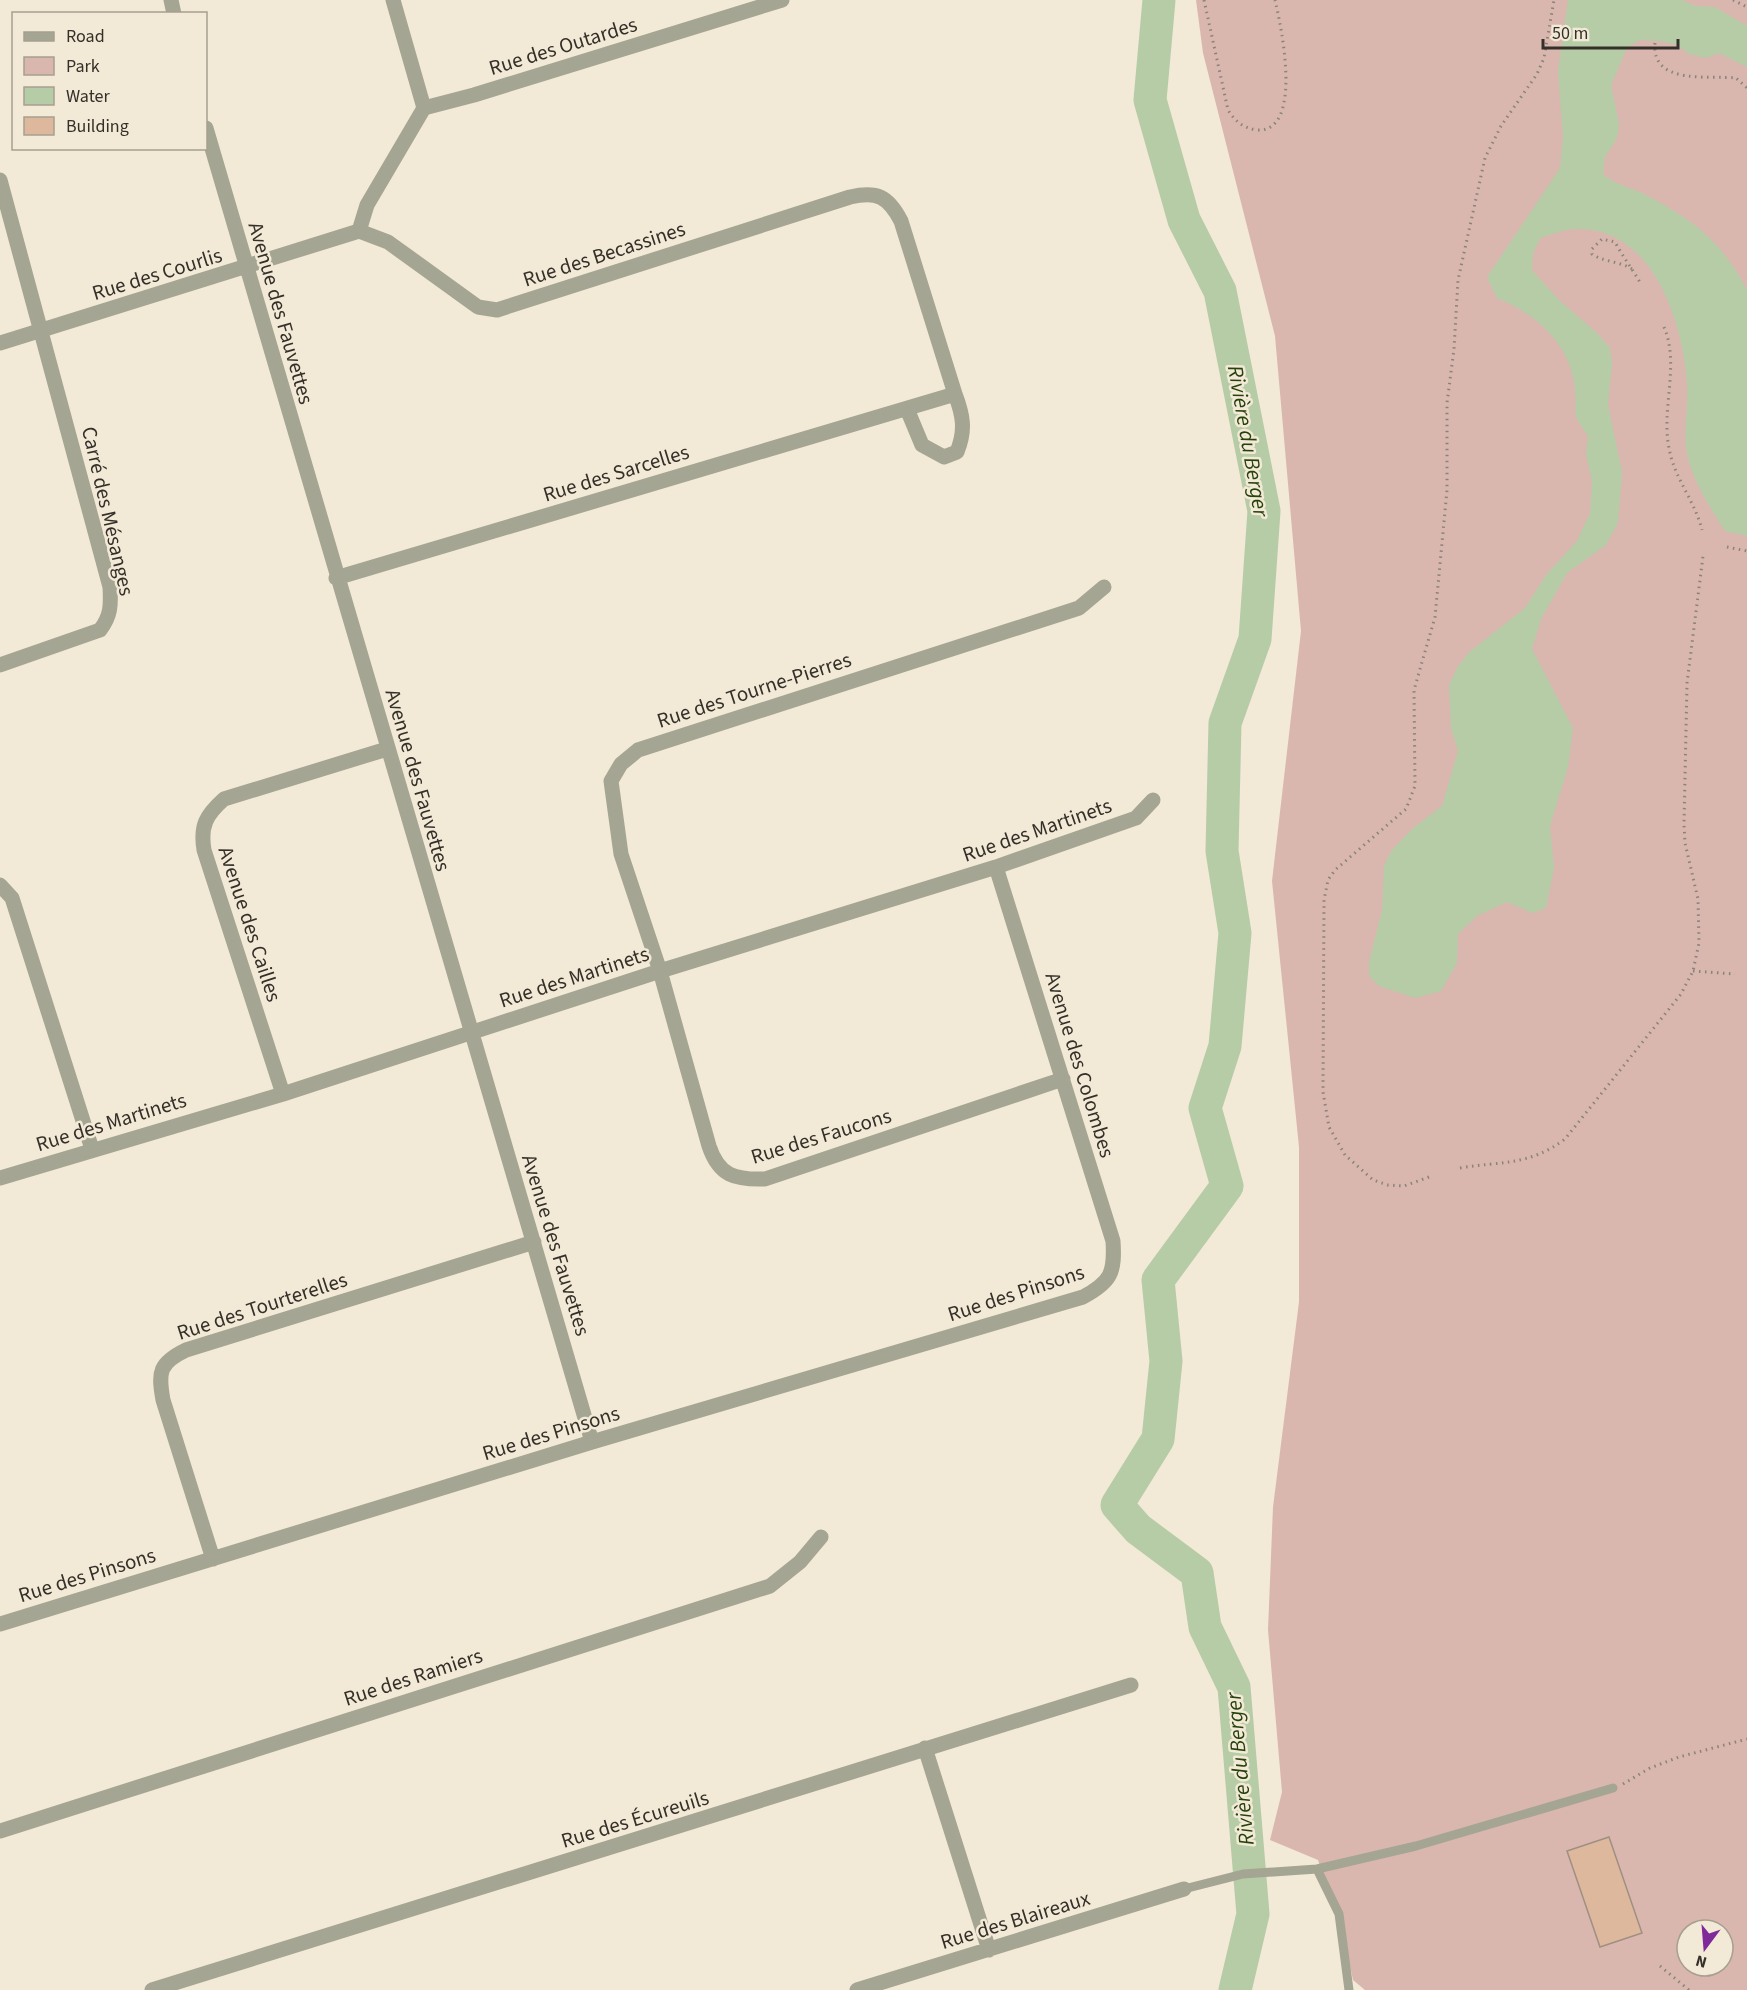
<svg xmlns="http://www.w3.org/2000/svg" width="1747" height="1990" font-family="'Source Sans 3',sans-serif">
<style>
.green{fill:#d9b7af;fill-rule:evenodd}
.water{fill:#b5cca6}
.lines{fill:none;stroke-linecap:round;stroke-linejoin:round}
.river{stroke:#b5cca6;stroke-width:33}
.building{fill:#ddb89c;stroke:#a08f83;stroke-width:1.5}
.path{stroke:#8a8478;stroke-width:3;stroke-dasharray:1.5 4.5;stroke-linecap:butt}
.lane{stroke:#a5a593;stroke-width:9}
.street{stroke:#a5a593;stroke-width:15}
.labels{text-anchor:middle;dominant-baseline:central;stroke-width:5;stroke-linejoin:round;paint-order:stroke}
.street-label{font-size:21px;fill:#343029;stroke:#f3e9d7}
.water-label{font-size:22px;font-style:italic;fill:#25420b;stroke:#f3e9d7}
</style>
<rect width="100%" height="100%" fill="#f3e9d7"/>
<!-- green -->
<path class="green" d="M1196,0H1747V1990H1365L1353,1980L1345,1942L1318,1860L1270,1840L1282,1792L1268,1630L1273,1507L1299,1302V1147L1272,881L1301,631L1275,336L1203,53ZM1687,1930H1723V1966H1687Z"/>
<!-- water -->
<path class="water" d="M1568,0H1682L1695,6L1715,7L1747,26V67L1719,53L1706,58L1689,54L1677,45L1659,41L1640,40L1627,48L1611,85L1619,123L1617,138L1605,157L1603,174C1615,185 1630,187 1644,194C1693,220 1721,240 1747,290V536L1725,531C1710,507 1695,485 1688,458C1682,434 1689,408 1687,384C1683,322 1653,226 1575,229C1564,229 1551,235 1540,238L1533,254L1532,270L1559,300L1597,333L1610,348L1612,363L1608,405L1622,472L1618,523L1606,545L1567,573L1541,619L1532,649L1573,728L1568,767L1550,826L1554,868L1546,908L1532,913L1507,902L1477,916L1458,934L1457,963L1441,991L1415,998L1379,986L1369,976V962L1382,910L1384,866L1391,851L1413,828L1442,806L1458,751L1451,728L1449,685L1457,668L1469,652L1525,608L1546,575L1577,541L1590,513L1592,481L1586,455L1588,436C1569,409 1578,418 1575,389C1570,343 1537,315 1497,298L1487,277L1560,168L1563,136L1558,72Z"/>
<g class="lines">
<!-- river -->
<path class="river" d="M1159,0L1150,100L1184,220L1220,291L1264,511L1255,639L1225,723L1222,851L1235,933L1225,1046L1205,1108L1227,1186L1158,1280L1166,1361L1158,1439L1117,1505L1138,1529L1197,1573L1205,1627L1234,1687L1253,1914L1235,1990"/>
</g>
<!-- building -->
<path class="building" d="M1609,1837L1642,1933L1600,1947L1567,1851Z"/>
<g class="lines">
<!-- path -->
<path class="path" d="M1204,0L1228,110C1235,121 1243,128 1257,130C1304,133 1281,25 1275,0
M1733,0L1747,7
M1655,43C1651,86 1711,75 1736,78L1747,88
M1632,269C1619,261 1603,262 1592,254V249L1602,239L1615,242C1623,257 1633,270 1641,284
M1664,327C1680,364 1661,409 1669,448C1674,478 1695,501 1702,530
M1727,547L1747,551
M1693,971L1735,974
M1460,1168C1502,1161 1529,1166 1565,1139L1681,994L1693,971L1699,943L1698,899L1685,843L1684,824L1687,683L1703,556
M1429,1177L1404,1186L1388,1185L1373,1180L1345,1155L1329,1127L1323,1092L1324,900L1328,880L1335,870L1406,809L1415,786L1414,690L1435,617L1447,490V403L1454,349L1458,280L1485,158L1501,126L1537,74L1544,58L1554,0
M1623,1784L1650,1768L1679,1757L1747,1739
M1660,1966L1689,1990"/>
<!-- lane -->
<path class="lane" d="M1317,1869L1339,1914L1349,1990
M1184,1889L1243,1874L1317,1869L1416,1846L1613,1788"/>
<!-- street -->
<path class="street" d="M171,0L174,14
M424,108L474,95L782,0
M206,128L592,1442
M0,180L110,587C111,605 111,616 100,630L0,665
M359,231L367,205L424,108L393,0
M0,343L359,231
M907,409L922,445L944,457L957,452C966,430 963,415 955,394
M336,578L955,394L901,221C888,196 877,191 850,197L497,310L478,307L388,242L359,231
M0,885L12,898L92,1149
M1063,1079L765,1179C735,1180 719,1176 709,1146L660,971L621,854L611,781L621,764L638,750L1079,608L1104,587
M283,1094L204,850C200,826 206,815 224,799L387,749
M0,1178L283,1094L660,971L996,867L1136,818L1153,800
M213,1559L163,1400C158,1372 159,1363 186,1350L534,1242
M0,1624L592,1442L1083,1297C1111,1282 1115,1273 1113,1241L996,867
M925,1748L989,1950
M0,1831L770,1586L800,1562L821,1537
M152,1990L1131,1685
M857,1990L1184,1889"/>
</g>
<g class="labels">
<!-- street labels -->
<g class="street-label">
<text transform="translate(563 46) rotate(-17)">Rue des Outardes</text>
<text transform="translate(604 254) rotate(-18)">Rue des Becassines</text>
<text transform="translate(157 274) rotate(-17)">Rue des Courlis</text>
<text transform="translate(281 313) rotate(74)">Avenue des Fauvettes</text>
<text transform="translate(616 473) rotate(-17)">Rue des Sarcelles</text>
<text transform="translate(108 511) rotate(77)">Carré des Mésanges</text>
<text transform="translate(754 690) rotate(-18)">Rue des Tourne-Pierres</text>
<text transform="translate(418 780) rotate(74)">Avenue des Fauvettes</text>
<text transform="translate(1037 830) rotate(-19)">Rue des Martinets</text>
<text transform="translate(250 924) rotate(72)">Avenue des Cailles</text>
<text transform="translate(574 977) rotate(-18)">Rue des Martinets</text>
<text transform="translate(1080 1065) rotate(73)">Avenue des Colombes</text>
<text transform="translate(111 1122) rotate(-17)">Rue des Martinets</text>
<text transform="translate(821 1136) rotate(-17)">Rue des Faucons</text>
<text transform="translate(556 1245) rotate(73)">Avenue des Fauvettes</text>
<text transform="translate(1016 1293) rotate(-18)">Rue des Pinsons</text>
<text transform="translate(262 1306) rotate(-18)">Rue des Tourterelles</text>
<text transform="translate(551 1433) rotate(-17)">Rue des Pinsons</text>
<text transform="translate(87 1575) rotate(-17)">Rue des Pinsons</text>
<text transform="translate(413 1677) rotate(-18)">Rue des Ramiers</text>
<text transform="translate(635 1819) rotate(-17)">Rue des Écureuils</text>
<text transform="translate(1015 1920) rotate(-17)">Rue des Blaireaux</text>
</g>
<!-- water labels -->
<g class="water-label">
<text transform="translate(1248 441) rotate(80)">Rivière du Berger</text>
<text transform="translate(1240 1769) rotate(-95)">Rivière du Berger</text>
</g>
</g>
<!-- legend -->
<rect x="12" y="12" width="195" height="138" fill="#f3e9d7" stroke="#a79f91" stroke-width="1.5"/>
<rect x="24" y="32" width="30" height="9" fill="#a5a593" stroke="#a79f91" stroke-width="1.5"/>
<text x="66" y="42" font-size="18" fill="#343029">Road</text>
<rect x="24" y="57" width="30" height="18" fill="#d9b7af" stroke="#a79f91" stroke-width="1.5"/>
<text x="66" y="72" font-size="18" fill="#343029">Park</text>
<rect x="24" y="87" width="30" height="18" fill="#b5cca6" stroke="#a79f91" stroke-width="1.5"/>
<text x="66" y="102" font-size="18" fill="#343029">Water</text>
<rect x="24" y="117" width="30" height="18" fill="#ddb89c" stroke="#a79f91" stroke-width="1.5"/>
<text x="66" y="132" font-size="18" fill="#343029">Building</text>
<!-- north arrow -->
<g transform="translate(1705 1948) rotate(196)"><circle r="28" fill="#f3e9d7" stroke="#a79f91" stroke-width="1.5"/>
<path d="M0-4.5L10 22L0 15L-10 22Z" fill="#7f2a98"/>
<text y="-9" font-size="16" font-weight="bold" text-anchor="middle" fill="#343029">N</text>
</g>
<!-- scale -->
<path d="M1543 39v9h135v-9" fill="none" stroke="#343029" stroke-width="3"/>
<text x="1552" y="39" font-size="18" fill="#343029" stroke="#f3e9d7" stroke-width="4.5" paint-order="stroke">50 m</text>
</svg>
